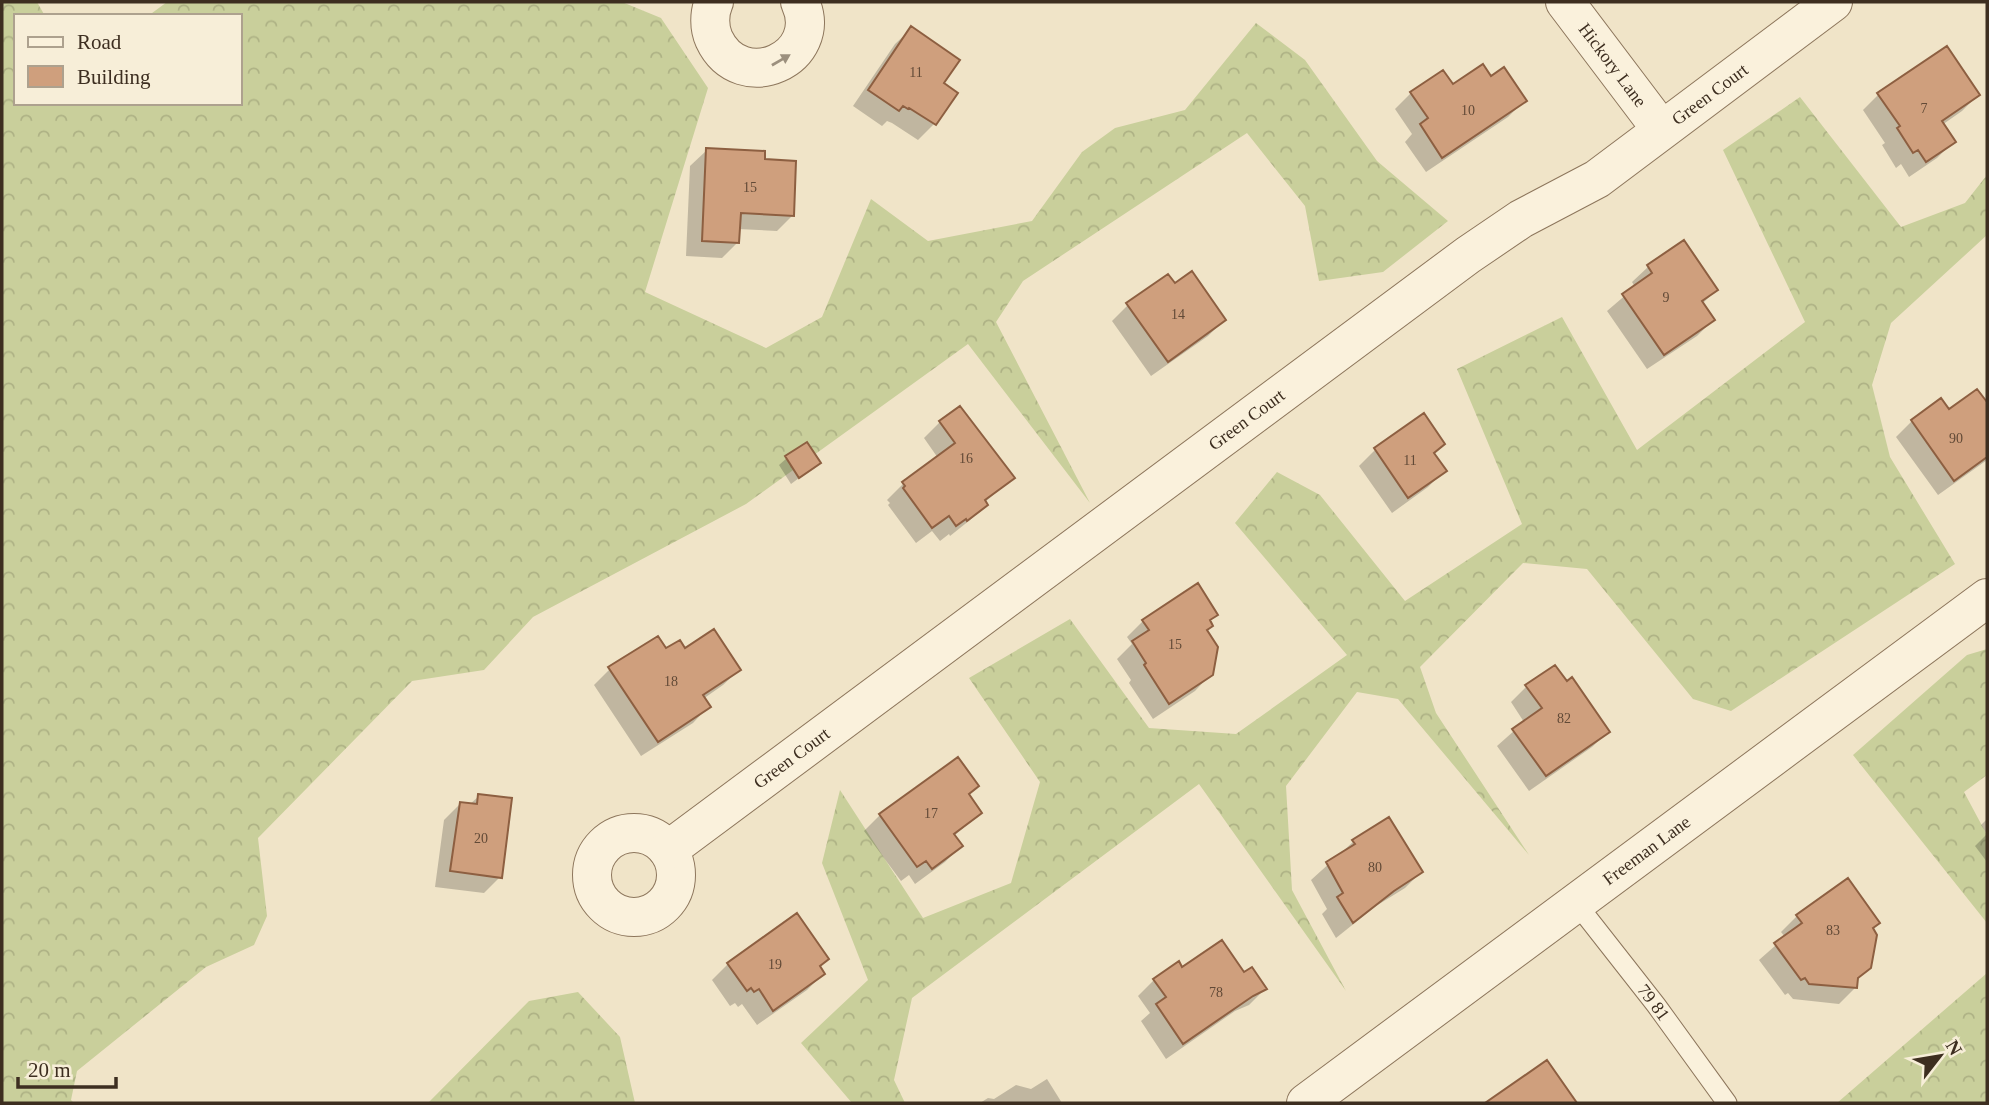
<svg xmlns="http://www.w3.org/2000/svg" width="1989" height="1105" font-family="'Times New Roman',serif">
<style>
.forest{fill:url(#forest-crowns)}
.shadow{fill:#0003}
.building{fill:#cf9f7d;stroke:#8d5f41;stroke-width:2}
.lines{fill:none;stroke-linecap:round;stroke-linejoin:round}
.lane-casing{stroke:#8d765c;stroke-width:21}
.street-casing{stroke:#8d765c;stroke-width:40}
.lane{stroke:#faf1dc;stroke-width:19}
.street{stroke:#faf1dc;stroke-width:38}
.oneway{fill:#9c907e}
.labels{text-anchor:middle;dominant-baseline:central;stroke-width:5;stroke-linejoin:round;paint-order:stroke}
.number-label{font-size:14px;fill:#624a37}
.street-label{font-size:18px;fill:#3d2e20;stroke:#f7eed8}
</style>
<defs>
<pattern id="forest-crowns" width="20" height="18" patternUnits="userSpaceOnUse" patternTransform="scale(1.75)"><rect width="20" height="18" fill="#c9cf9b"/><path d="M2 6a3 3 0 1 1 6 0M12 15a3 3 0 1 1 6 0" fill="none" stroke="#aeb285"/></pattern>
</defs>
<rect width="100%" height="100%" fill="#f0e4c8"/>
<!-- forest -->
<path class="forest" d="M2,2H37L45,16H16V103H240V16H148L167,2H622L661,18L708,88L645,292L766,348L822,317L871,199L928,241L1032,221L1082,152L1115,128L1185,110L1256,23L1305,60L1377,161L1448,221L1383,272L1319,281L1305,206L1247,133L1023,281L996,322L1090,503L968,344L746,504L533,617L484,670L412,681L258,838L267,916L254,945L206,967L77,1071L71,1100L74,1103H2Z
M1800,97L1901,227L1965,203L1987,175V235L1891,323L1872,385L1890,457L1955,564L1731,711L1693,699L1587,569L1523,563L1420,667L1436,713L1529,855L1398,699L1357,692L1286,786L1292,890L1346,991L1199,784L912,998L894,1080L905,1103H852L801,1043L868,980L822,863L840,790L923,918L1011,883L1040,782L969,678L1070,619L1149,728L1236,734L1347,655L1235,523L1277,472L1320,495L1405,601L1522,524L1457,369L1562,317L1637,450L1805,322L1723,150Z
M1987,649V775L1964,792L1987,835V923L1853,755L1967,655Z
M1987,973V1103H1837Z
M578,992L620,1037L635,1103H428L529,1001Z"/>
<!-- shadow -->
<path class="shadow" d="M911,29L942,84L955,93L934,124L918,140L892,123L887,121L882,126L853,106L895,44Z
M1491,78L1524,101L1508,117L1426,172L1405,142L1412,134L1395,109L1411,93Z
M1879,94L1978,95L1962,111L1942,125L1953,142L1937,158L1909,177L1901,164L1896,168L1882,145L1885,143L1863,110Z
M707,150L763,161L793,215L777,231L738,229V242L722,258L686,256L690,166Z
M1684,242L1716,290L1702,304L1713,320L1697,336L1647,369L1607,311L1635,287L1632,282L1648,267Z
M1175,286L1224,320L1208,336L1151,376L1112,321L1128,305Z
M1977,391L1987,405V460L1938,495L1896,437L1912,421L1941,400L1949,411Z
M960,408L1013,478L985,502L986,504L970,520L950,536L949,534L940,541L932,531L916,543L888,505L890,503L887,500L903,484L938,458L924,438L940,422Z
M1443,444L1433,454L1444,471L1428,487L1392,513L1359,466L1375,450Z
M787,458L819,463L791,484L779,465Z
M1216,615L1209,622L1206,631L1211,674L1195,691L1153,719L1129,683L1131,680L1117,659L1132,644L1127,637L1143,621Z
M685,650L739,670L723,685L703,699L708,707L693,723L641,756L594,685L610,669L665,651Z
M1527,686L1608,732L1592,747L1529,791L1497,746L1524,722L1511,702Z
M977,786L968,796L980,813L954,836L961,846L945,862L915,884L909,875L901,881L864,831L880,815Z
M479,796L500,877L484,893L435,887L444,820L460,804L469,805Z
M1388,819L1421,872L1405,888L1376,906L1336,938L1322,914L1327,909L1311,880L1353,842Z
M1987,819V862L1975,846L1987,834L1981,825Z
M1847,880L1872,929L1869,967L1856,981L1855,988L1839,1004L1793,999L1788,993L1785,995L1759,960L1785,937L1781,932L1797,916Z
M827,959L818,968L823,974L807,990L757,1025L742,1004L738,1007L735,1003L730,1006L712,980L728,964Z
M1182,969L1243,974L1265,989L1249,1005L1235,1011L1166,1059L1141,1021L1150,1013L1138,996L1154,980Z
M1047,1079L1062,1103H980L988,1098L994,1099L1016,1085L1031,1089Z"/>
<!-- building -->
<path class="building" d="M911,26L960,60L944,83L958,93L936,125L909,108L908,109L903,106L899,111L868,90Z
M1947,46L1980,95L1942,121L1956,142L1926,162L1918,150L1913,153L1897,128L1900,126L1877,93Z
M1483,64L1491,76L1504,67L1527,101L1442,158L1420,124L1428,118L1410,92L1443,70L1453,84Z
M706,148L765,151V159L796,161L794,216L741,213L739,243L702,241Z
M1684,240L1718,290L1702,301L1715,320L1664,355L1622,294L1652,273L1647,265Z
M1192,271L1226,320L1168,362L1126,303L1168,274L1175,283Z
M1977,389L1987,402V457L1954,481L1911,420L1941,398L1949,409Z
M960,406L1015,478L985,500L988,505L967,521L966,519L956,526L949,516L932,528L903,488L905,486L902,482L955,443L939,421Z
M1424,413L1445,444L1434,453L1447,471L1408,498L1374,448Z
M807,442L821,463L799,478L785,456Z
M1198,583L1218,615L1210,620L1213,626L1207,630L1218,647L1213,675L1169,704L1144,665L1146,663L1132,641L1149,630L1142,620Z
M714,629L741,670L703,695L711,707L658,742L608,667L658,636L666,648L680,640L685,648Z
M1555,665L1567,681L1572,677L1610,732L1546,776L1512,729L1542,708L1525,685Z
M958,757L979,786L969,794L982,813L954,834L963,846L932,869L926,861L917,867L879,814Z
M478,794L512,798L502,878L450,871L460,802L477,804Z
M1389,817L1423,872L1394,891L1353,923L1337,897L1343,893L1326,862L1355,844L1352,840Z
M1848,878L1880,923L1873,928L1877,935L1871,968L1858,978L1857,988L1809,984L1805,978L1801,980L1774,943L1802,923L1796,915Z
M797,913L829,959L820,966L825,974L773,1011L759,989L754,992L751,988L747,991L727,963Z
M1222,940L1244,972L1252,967L1267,989L1253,996L1183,1044L1156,1004L1166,997L1153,979L1179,961L1182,967Z
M1547,1060L1577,1103H1485Z"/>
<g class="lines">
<!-- lane casing -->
<g class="lane-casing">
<g id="lane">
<path id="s1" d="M1576,903L1656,1005L1727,1103"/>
</g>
</g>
<!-- street casing -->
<g class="street-casing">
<g id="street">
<path d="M714,2C709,13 709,28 714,39C741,97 826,58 800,2"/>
<path id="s2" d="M1565,2L1661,129"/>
<circle cx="634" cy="875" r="42"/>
<path id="s3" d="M668,850L1468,255L1521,219L1597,179L1833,2"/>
<path id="s4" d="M1306,1103L1987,598"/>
</g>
</g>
<!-- lane -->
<use href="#lane" class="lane"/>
<!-- street -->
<use href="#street" class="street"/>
</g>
<!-- one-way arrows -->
<defs><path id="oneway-solid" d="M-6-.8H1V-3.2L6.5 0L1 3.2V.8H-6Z" transform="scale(1.75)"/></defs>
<use class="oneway" href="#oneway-solid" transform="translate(781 60) rotate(-30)"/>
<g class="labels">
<!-- number labels -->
<g class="number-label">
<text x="916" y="72">11</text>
<text x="1924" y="108">7</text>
<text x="1468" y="110">10</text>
<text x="750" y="187">15</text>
<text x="1666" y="297">9</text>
<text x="1178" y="314">14</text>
<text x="1956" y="438">90</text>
<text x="966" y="458">16</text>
<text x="1410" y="460">11</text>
<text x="1175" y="644">15</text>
<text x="671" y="681">18</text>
<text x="1564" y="718">82</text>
<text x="931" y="813">17</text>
<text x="481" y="838">20</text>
<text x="1375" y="867">80</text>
<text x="1833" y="930">83</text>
<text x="775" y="964">19</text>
<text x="1216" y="992">78</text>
</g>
<!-- street labels -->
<g class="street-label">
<text stroke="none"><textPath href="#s2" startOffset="79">Hickory Lane</textPath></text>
<text stroke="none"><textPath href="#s3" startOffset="1288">Green Court</textPath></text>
<text stroke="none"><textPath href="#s3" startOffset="721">Green Court</textPath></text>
<text stroke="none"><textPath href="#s3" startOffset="154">Green Court</textPath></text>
<text stroke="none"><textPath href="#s4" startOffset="424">Freeman Lane</textPath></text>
<text stroke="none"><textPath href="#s1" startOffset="126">79 81</textPath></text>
</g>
</g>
<!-- border -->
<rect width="1989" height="1105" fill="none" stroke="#3d2e20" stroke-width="7"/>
<!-- legend -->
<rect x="14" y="14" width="228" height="91" fill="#f7eed8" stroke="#ada18e" stroke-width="2"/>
<rect x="28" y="37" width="35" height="10" fill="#faf1dc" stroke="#ada18e" stroke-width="2"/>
<text x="77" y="49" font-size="21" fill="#3d2e20">Road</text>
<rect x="28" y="66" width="35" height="21" fill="#cf9f7d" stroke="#ada18e" stroke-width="2"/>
<text x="77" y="84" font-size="21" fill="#3d2e20">Building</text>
<!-- north arrow -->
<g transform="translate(1940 1056) rotate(59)" stroke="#f7eed8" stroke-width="5" paint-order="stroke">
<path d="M0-5L12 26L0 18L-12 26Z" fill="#3d2e20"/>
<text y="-10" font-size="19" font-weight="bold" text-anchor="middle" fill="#3d2e20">N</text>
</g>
<!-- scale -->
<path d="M18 1077v10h98v-10" fill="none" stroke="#3d2e20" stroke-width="3.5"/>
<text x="28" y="1077" font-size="21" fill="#3d2e20" stroke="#f7eed8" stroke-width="5" paint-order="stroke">20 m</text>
</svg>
